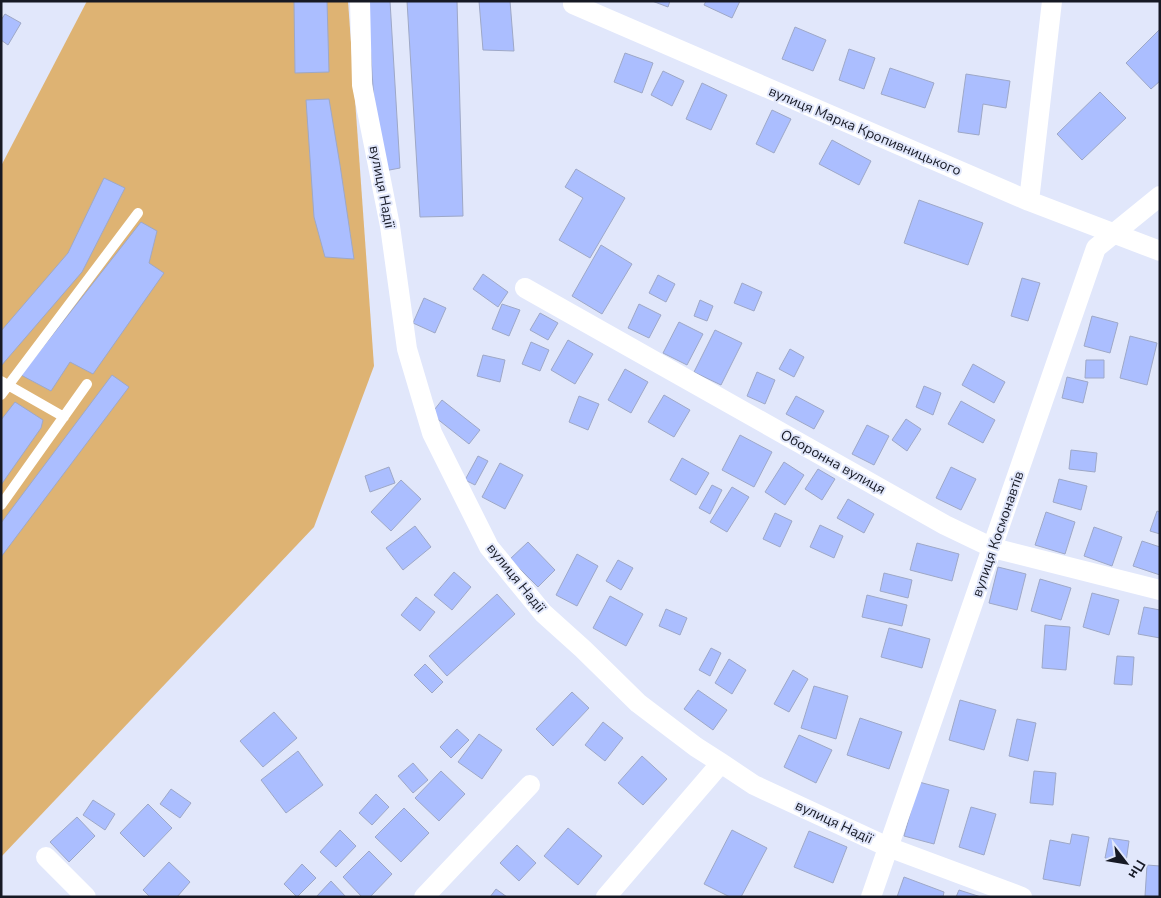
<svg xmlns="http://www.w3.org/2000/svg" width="1161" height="898" font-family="'Nunito Sans',sans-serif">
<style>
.green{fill:#deb373}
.building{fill:#abbeff;stroke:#9ea8c7}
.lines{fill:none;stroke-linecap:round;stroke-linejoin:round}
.lane{stroke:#fff;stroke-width:10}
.street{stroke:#fff;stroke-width:20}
.labels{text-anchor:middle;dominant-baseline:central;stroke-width:4;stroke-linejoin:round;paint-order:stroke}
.street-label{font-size:14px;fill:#161924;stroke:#e1e7fb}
</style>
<rect width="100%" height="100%" fill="#e1e7fb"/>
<!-- green -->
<path class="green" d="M87,1H348L374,366L314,527L1,857V166Z"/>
<!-- building -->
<path class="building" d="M294,1H327L329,72L295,73Z
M367,1H390L400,168L379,172Z
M407,1H457L463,216L420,217Z
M479,1H510L514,51L483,50Z
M652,1H670L668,7Z
M706,1H740L732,18L704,5Z
M5,14L21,23L8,45L1,40V20Z
M795,27L826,40L813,71L782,59Z
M1160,29V81L1151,89L1126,63Z
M849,49L875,58L864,89L839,80Z
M625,53L653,63L642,93L614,82Z
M890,68L934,83L925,108L881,94Z
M663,71L684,81L672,106L651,95Z
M966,74L1010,81L1006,108L983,104L979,135L958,132Z
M702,83L727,95L711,130L686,119Z
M1100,92L1126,118L1082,160L1057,134Z
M329,99L340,165L354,259L325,257L314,217L306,100Z
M772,110L791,119L774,153L756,144Z
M832,140L871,161L859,185L819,164Z
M576,169L625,198L590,258L559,240L583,198L565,187Z
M104,178L125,188L82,272L1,366V331L68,253Z
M919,200L983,223L968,265L904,243Z
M141,222L157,231L149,263L164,273L93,374L70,362L51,391L21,375Z
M601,245L632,264L602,314L572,296Z
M483,274L508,292L498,307L473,289Z
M658,275L675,284L666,302L649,293Z
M1022,278L1040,283L1028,321L1011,316Z
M742,283L762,292L754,311L734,303Z
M424,298L446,308L435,333L413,323Z
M700,300L713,306L707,321L694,316Z
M502,304L520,310L509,336L492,329Z
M639,304L661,315L649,338L628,328Z
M540,313L558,323L548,340L530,330Z
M1092,316L1118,323L1110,353L1084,346Z
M679,322L703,334L687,365L663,353Z
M715,330L742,343L721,385L694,372Z
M1130,336L1157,343L1147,385L1120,378Z
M568,340L593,354L575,384L551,370Z
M531,342L549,350L540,371L522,364Z
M790,349L804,357L794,377L779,369Z
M483,355L505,360L500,382L477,376Z
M1086,360H1104V378H1085Z
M973,364L1005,382L994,403L962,385Z
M625,369L648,382L631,413L608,400Z
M757,372L775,380L765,404L747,396Z
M112,375L129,387L1,557V523Z
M1067,377L1088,382L1083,403L1062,398Z
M924,386L941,393L933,415L916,407Z
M664,395L690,410L674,437L648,422Z
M579,396L599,404L588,430L569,422Z
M796,396L824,411L814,429L786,414Z
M442,400L480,430L469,444L431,414Z
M961,401L995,420L983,443L948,424Z
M15,402L43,420L41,428L1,485V420Z
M906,419L921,429L907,451L892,440Z
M867,425L889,436L874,465L852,454Z
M740,435L772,452L754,487L722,470Z
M1071,450L1097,453L1095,472L1069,469Z
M478,456L488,461L475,485L465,480Z
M682,458L709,473L696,495L670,480Z
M784,462L804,475L785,505L765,492Z
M500,463L523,475L505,509L482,497Z
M389,467L395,483L370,492L365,476Z
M951,467L976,479L961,510L936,498Z
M818,469L835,479L822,500L805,489Z
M1059,479L1087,486L1081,510L1053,502Z
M401,480L421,499L391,531L371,512Z
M712,485L722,490L710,514L699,508Z
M732,487L749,497L727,532L710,522Z
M848,499L874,514L864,533L837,518Z
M1157,511L1160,512V534L1150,531Z
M1046,512L1075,522L1065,554L1035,545Z
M775,513L792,521L780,547L763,539Z
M820,525L843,536L834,558L810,547Z
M415,526L431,547L403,570L386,548Z
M1094,527L1122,537L1112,566L1084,556Z
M1142,541L1160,547V575L1133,566Z
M528,542L555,570L538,587L510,559Z
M917,543L959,554L952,581L910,570Z
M577,554L598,566L577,606L556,595Z
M618,560L633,568L621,590L606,581Z
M998,567L1026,574L1017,610L989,603Z
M454,572L471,587L452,610L434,595Z
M884,573L912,580L908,598L880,591Z
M1040,579L1071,588L1061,620L1031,611Z
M1092,593L1119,600L1109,635L1083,627Z
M497,594L515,614L447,676L429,656Z
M867,595L907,605L902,626L862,617Z
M610,596L643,614L626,646L593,628Z
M416,597L435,612L420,631L401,615Z
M1144,607L1160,610V638L1138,634Z
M666,609L687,618L680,635L659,626Z
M1045,625L1070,627L1066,670L1042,668Z
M889,628L930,639L922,668L881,657Z
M711,648L721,653L710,676L699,670Z
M1117,656L1134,657L1132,685L1114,684Z
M729,659L746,670L732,694L715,683Z
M425,664L443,682L432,693L414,675Z
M793,670L808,679L789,712L774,704Z
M814,686L848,696L836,739L801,728Z
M698,690L727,710L713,730L684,709Z
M572,692L589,708L553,746L536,729Z
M960,700L996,710L984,750L949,740Z
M274,712L297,738L263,767L240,741Z
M860,718L902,732L889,769L847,755Z
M1017,719L1036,723L1028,761L1009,756Z
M603,722L623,738L605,761L585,745Z
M457,729L469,740L451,758L440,747Z
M479,734L502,750L482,779L458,762Z
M799,735L832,750L816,783L784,767Z
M298,751L323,785L286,813L261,780Z
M642,756L667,779L643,805L618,783Z
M413,763L428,780L413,793L398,776Z
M441,771L465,794L439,821L415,798Z
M1034,771L1056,773L1053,805L1030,803Z
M919,782L949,790L934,844L904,836Z
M171,789L191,803L180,818L160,804Z
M376,794L389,807L372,825L359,813Z
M93,800L115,814L105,830L83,815Z
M148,804L172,828L144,857L120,833Z
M971,807L996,814L984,855L959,847Z
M404,808L429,833L401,862L375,837Z
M77,817L95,836L69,862L50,842Z
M568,828L602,856L578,885L544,856Z
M340,830L356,846L336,867L320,852Z
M732,830L767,848L741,897H730L704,884Z
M809,831L847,847L833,883L794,867Z
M1072,834L1089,837L1080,886L1043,879L1050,840L1070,844Z
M1109,838L1129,841L1126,862L1105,858Z
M517,845L536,863L519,881L500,863Z
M369,851L392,874L370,897H362L343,877Z
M169,862L190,882L177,897H150L143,890Z
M302,864L316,878L297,897L284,884Z
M1147,865L1160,866V897L1145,896Z
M904,877L944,892L943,897H897Z
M331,881L346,897H316Z
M496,889L507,897H490Z
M959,890L981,897H956Z"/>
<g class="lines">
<!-- lane -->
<path class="lane" d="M1,381L64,417
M1,395L138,213
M1,505L87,384"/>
<!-- street -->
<path class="street" d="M360,1L362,85L390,226L407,349L432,433L489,547L543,613L583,649L638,703L696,747L721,763L754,785L888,847L1022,897
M573,4L1029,201L1160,251
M1029,201L1052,1
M525,288L945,525L993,548L1160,590
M46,857L86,897
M424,897L530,785
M606,897L721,763
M871,897L1096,248L1160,196"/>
</g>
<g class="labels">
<!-- street labels -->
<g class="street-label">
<text transform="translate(865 131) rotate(23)">вулиця Марка Кропивницького</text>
<text transform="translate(382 187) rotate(79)">вулиця Надії</text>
<text transform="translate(833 462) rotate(29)">Оборонна вулиця</text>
<text transform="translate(998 534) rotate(-71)">вулиця Космонавтів</text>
<text transform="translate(516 578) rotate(51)">вулиця Надії</text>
<text transform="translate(834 822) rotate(25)">вулиця Надії</text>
</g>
</g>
<!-- border -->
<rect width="1161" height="898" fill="none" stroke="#161924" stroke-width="5"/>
<!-- north arrow -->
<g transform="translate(1126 863) rotate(121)" stroke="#e1e7fb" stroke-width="4" paint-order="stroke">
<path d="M0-4L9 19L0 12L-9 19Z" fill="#161924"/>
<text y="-8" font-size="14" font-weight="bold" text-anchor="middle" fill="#161924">Пн</text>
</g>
</svg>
